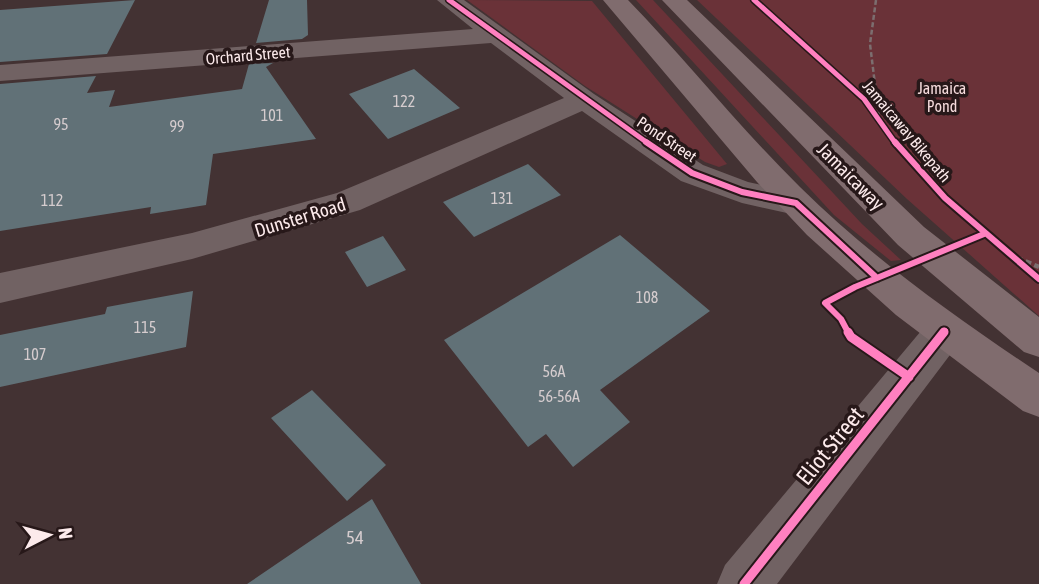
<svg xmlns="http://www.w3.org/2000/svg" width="1039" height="584" font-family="'Asap Condensed',sans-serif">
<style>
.green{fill:#6a3238}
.building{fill:#617177}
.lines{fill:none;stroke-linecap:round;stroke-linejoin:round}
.path-far1{stroke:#7c6e6f;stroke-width:2.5;stroke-dasharray:5 2.5;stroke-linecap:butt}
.path{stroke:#7c6e6f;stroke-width:4.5;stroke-dasharray:6 3.5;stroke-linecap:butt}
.minor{fill:#716263;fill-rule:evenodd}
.trunk{fill:#806c6e;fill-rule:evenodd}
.cycleway-far2-casing{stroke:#271819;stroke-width:8}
.cycleway-far1-casing{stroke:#271819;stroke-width:10}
.cycleway-casing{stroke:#271819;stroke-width:13}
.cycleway-far2{stroke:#ff80c0;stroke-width:5}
.cycleway-far1{stroke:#ff80c0;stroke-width:6}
.cycleway{stroke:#ff80c0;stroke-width:9}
.labels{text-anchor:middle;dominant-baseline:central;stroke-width:7;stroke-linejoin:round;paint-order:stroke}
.far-street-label{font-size:16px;fill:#fceaeb;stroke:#271819}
.far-park-label{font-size:16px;fill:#f6dcdd;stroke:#271819}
.number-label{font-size:16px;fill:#d5ccce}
.street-label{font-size:19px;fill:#fceaeb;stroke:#271819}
.near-number-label{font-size:19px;fill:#d5ccce}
.near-street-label{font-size:23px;fill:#fceaeb;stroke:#271819}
</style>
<rect width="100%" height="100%" fill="#433233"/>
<!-- green -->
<path class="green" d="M467,0L592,1L727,164L719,167L705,162L585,86Z
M636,0H653L862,224L901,260L891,261L834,215Z
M697,0H1039V316L907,199Z"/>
<!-- building -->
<path class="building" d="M135,0L107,54L0,62V10Z
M269,0H307L308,35L302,39L256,43Z
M273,63L266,67L316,139L213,154L206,205L150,214L151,207L0,231V84L96,76L87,93L115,90L109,107L242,89L249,64Z
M414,69L460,108L388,139L349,94Z
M528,164L561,195L474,237L443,202Z
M620,235L710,311L600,390L630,422L573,467L546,434L528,447L444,340Z
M383,236L406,270L367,287L345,252Z
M193,291L186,347L0,387V335L105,314L107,307Z
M312,390L386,465L347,501L271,418Z
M372,499L421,584H247Z"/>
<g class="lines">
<!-- path-far1 -->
<path class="path-far1" d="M876,0L870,44L879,117"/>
<!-- path -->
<path class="path" d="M1008,254L1039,267"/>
<!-- minor -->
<path class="minor" d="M437,0H464L594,94L703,165L748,182L808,195L813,203L808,211L796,215L742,203L681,181L582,111L360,210L192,259L0,303V273L192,233L337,193L564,98L491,43L0,81V65L473,29Z
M945,314L959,319L965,331L959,343L777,584H717L725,565L931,319Z"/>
<!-- trunk -->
<path class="trunk" d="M603,0H628C687,61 740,128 800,187C872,258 955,317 1039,373V417L1023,411L896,315L807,235L757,182Z
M662,0H687L924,227L1039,317V357L1024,352L898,245Z"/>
<!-- cycleway-far2 casing -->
<g class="cycleway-far2-casing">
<path id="cycleway-far2" d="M449,0L649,144
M754,0L864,99L896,144"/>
</g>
<!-- cycleway-far1 casing -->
<g class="cycleway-far1-casing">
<path id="cycleway-far1" d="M646,142L692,173L742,192L796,203L877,278
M895,142L945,198L1039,279
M849,334L841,319L825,303L855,287L984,234
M943,334L945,331"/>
</g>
<!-- cycleway casing -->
<g class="cycleway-casing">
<path id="cycleway" d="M848,332L851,337L909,377
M744,584L944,332"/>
</g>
<!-- cycleway-far2 -->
<use href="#cycleway-far2" class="cycleway-far2"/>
<!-- cycleway-far1 -->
<use href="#cycleway-far1" class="cycleway-far1"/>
<!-- cycleway -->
<use href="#cycleway" class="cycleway"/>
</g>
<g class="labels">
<!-- far-street labels -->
<g class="far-street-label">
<text transform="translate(248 55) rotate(-5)">Orchard Street</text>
<text transform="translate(907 131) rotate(50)">Jamaicaway Bikepath</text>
<text transform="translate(667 139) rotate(34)">Pond Street</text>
</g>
<!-- far-park labels -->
<g class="far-park-label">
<text x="942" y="88">Jamaica<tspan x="942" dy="18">Pond</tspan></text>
</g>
<!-- number labels -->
<g class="number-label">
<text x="404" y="101">122</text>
<text x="272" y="115">101</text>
<text x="61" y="124">95</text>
<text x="177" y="126">99</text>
<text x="502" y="198">131</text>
<text x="52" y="200">112</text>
<text x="647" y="297">108</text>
<text x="145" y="327">115</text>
<text x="35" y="354">107</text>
<text x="554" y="371">56A</text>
<text x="559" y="396">56-56A</text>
</g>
<!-- street labels -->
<g class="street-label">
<text transform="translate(851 176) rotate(45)">Jamaicaway</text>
<text transform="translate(300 217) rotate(-17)">Dunster Road</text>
</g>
<!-- near-number labels -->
<g class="near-number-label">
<text x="355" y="537">54</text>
</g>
<!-- near-street labels -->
<g class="near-street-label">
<text transform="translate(830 446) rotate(-51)">Eliot Street</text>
</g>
</g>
<!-- north arrow -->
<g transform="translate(49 535) rotate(84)" stroke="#271819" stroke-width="5" paint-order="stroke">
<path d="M0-5L12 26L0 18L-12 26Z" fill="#fceaeb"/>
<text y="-10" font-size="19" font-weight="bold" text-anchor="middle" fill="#fceaeb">N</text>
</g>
</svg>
